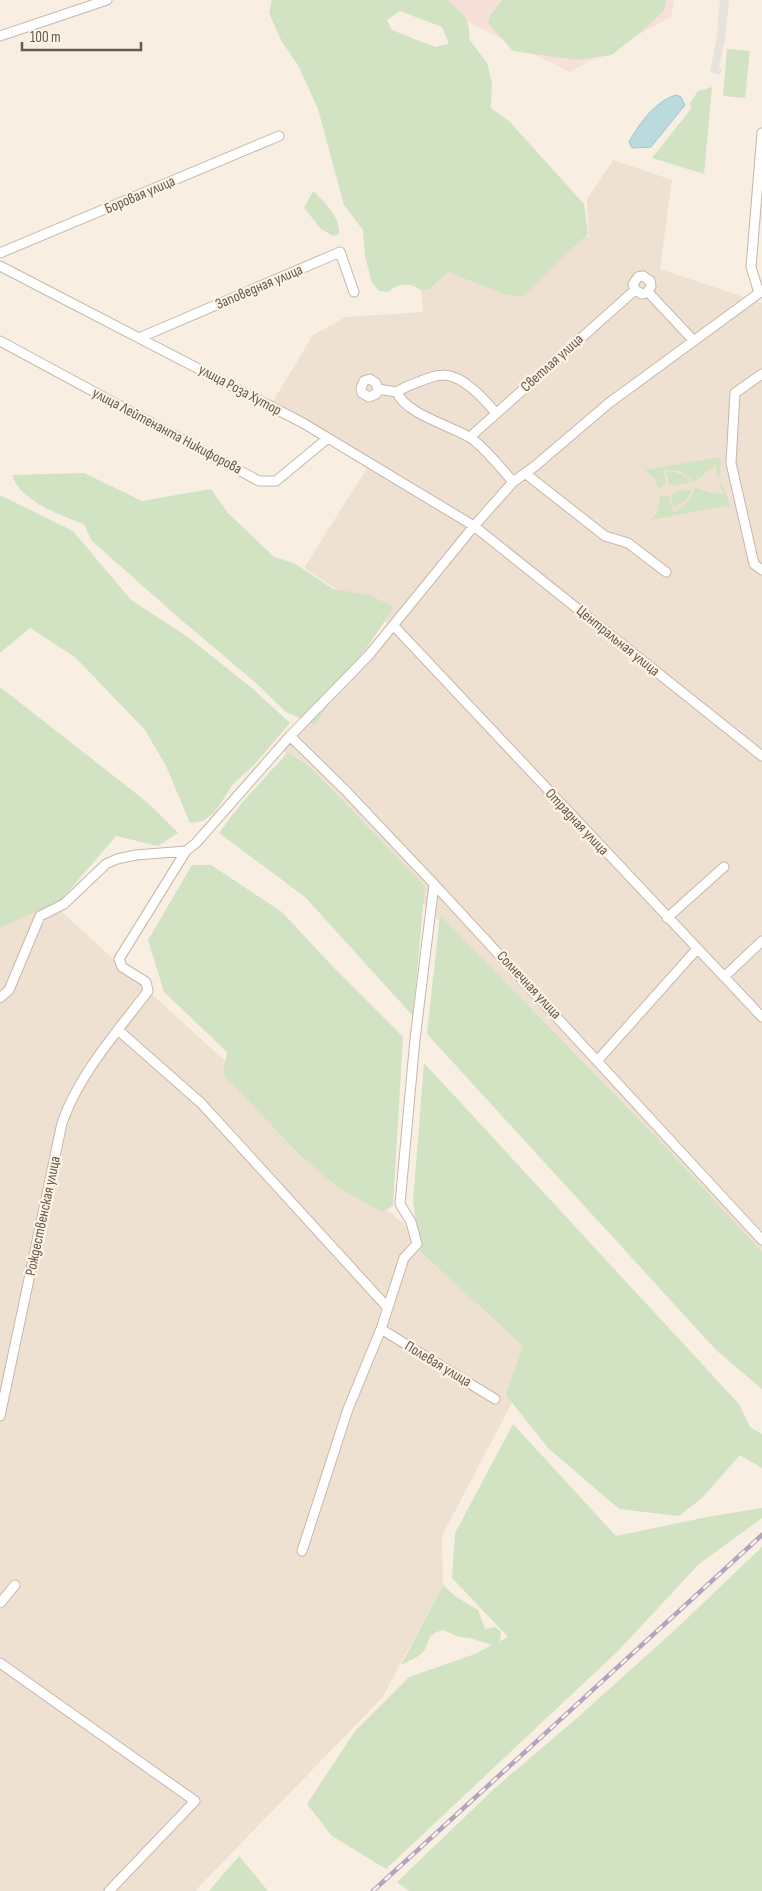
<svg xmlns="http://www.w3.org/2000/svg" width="762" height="1891" font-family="'Sofia Sans Condensed',sans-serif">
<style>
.residential{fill:#efe1d2}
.commercial{fill:#f7e0d7}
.industrial{fill:#e8e2dd}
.green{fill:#d1e3c3;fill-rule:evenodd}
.water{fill:#badade;stroke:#a2c8cf}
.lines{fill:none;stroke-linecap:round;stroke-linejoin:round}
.street-casing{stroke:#c7b7ab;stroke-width:11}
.street{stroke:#fff;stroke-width:9}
.rail-casing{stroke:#b2a3bf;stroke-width:4.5}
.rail{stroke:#fcf4e7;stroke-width:2.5;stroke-dasharray:8;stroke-linecap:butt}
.labels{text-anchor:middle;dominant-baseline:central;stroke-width:4.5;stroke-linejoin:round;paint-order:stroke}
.street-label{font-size:15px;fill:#6c574c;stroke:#fcf4e7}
</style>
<rect width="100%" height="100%" fill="#f8efe2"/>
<!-- residential -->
<path class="residential" d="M613,160L672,180L660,269L762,303V1274L283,750L393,627L304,568L367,468L270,406L313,335L346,317L423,312L420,281L430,275L579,232L589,237L587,199Z
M27,880L540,1349L442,1536L443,1585L382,1698L195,1891H0V899Z"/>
<!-- commercial -->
<path class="commercial" d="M423,0H674L671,17L570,72Z"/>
<!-- industrial -->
<path class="industrial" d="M720,0H729L725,39L719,68L722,69L720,75L710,72L717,36Z"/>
<!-- green -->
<path class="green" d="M272,0H448C462,14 471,17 469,39L487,63L492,83L491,108L509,121L584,204L588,234L563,256L523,296L506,295L448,272L429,289L421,290C410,282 398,283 388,292L379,291L372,283L365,256L363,230L344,205L318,109L298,65L282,42L269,13ZM400,11L442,27L449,44L435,47L392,30L387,20Z
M502,0H666L664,10L649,25L612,55L577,60L513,51L488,23L490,16Z
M727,49L750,51L745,98L723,96Z
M712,87L704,174L652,158L691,109L690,103L698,91Z
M313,191C324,201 341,218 339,234L333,236L321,229L304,208Z
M721,457L720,476L717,477L716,465L694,482L680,471L663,469L666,484L658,489L654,478L645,470Z
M672,471L683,475L691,482L673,486L669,484L666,472Z
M84,473L142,501L211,489L228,513L274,557L294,563L333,589L370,595L394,607L315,725L286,712L256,683L180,619L91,540L84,524C60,515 20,501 12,475Z
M721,482L730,505L651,520L658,511L660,496L664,495L669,496L673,512C685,507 690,500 695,488L712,493L723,494L719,483Z
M692,489L687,499L674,508L671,496L675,492Z
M0,495L73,531L131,600L188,637L253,689L290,723L254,765L233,784L215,812L203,821L190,823L166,766L145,730L75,657L30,628L0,653Z
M0,687L147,802L178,833L158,846L116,836L61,900L0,928Z
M288,752L310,767L425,886L413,1016L305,897L219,833L240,805Z
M192,865H211L282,912L336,970L403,1037L393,1206L382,1212L339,1188L299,1154L223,1074L227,1052L164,992L148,940Z
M440,915L656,1137L762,1252V1389L717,1351L427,1034Z
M424,1063L739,1404L750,1427L762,1434V1468L740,1455L702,1498L679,1516L619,1509L548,1448L506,1395L523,1346L421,1252L413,1202Z
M513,1424L616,1536L707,1517L762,1508V1518L699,1564L618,1651L386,1869L332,1836L307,1804L355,1731L409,1677L475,1654L492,1645L470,1638L459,1637L443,1630C424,1635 432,1642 422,1653C417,1658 408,1661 401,1665L443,1585L455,1596L478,1610L485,1629L495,1627L501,1632L500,1640L498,1642L508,1637L452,1578L455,1533Z
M762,1547V1891H409L397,1882L496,1787L577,1718L677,1628Z
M239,1856L268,1891H209Z"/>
<!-- water -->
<path class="water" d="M676,95L681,97L685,105L655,142L651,147L632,148L629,142C639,124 655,101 676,95Z"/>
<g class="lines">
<!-- street casing -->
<g class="street-casing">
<path id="street" d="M0,36L107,0
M0,253L279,136
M0,266L303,423L474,526L762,756
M648,292L694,341
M759,293L751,267L762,133
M139,338L340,252L354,292
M0,341L259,481H276L328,438
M762,374L735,393L731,463L754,564L762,570
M378,389L376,394L369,397L362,393L361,388L364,381L370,379L376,383L378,389L397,392C404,413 451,426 469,437C479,442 505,472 513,482
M397,392C404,387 413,384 421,381C428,378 436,375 444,375C464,376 484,399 496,413
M470,437L635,290L642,294L648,292L651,286L650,281L643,276L638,277L633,284L635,290
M526,474L605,536L628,543L666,572
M394,626L762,1017
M290,736L346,791L434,884L762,1240
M667,918L724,867
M724,977L762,941
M0,998L9,990L40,916L64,904L106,864L117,859L136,855L186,851
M118,1030L201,1103L388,1308
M598,1060L697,949
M381,1329L495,1399
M0,1416L62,1123C79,1074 117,1032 148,991L146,982L122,967L119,959L186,851L196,843L290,736L369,655L474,526L513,482L535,466L609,403L762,291
M302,1551L348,1409L381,1329L404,1258L417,1244L411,1222L400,1204L415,1039L434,884
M0,1603L15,1585
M0,1663L195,1801L109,1891"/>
</g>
<!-- street -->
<use href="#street" class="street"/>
<!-- rail casing -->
<g class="rail-casing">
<path id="rail" d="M373,1891L762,1535"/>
</g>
<!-- rail -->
<use href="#rail" class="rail"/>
</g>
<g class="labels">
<!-- street labels -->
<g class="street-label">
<text transform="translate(140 195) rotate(-23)">Боровая улица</text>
<text transform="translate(259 287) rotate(-23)">Заповедная улица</text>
<text transform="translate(552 363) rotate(-42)">Светлая улица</text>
<text transform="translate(240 390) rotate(28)">улица Роза Хутор</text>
<text transform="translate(167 431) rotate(28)">улица Лейтенанта Никифорова</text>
<text transform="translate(618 641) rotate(39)">Центральная улица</text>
<text transform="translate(577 822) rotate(47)">Отрадная улица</text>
<text transform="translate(529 985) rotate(47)">Солнечная улица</text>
<text transform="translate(43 1216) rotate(-78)">Рождественская улица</text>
<text transform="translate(438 1364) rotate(31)">Полевая улица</text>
</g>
</g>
<!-- scale -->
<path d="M22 42v8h119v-8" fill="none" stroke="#6c574c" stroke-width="2.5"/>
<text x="30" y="42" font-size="15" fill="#6c574c" stroke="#fcf4e7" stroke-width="4" paint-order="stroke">100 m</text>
</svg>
